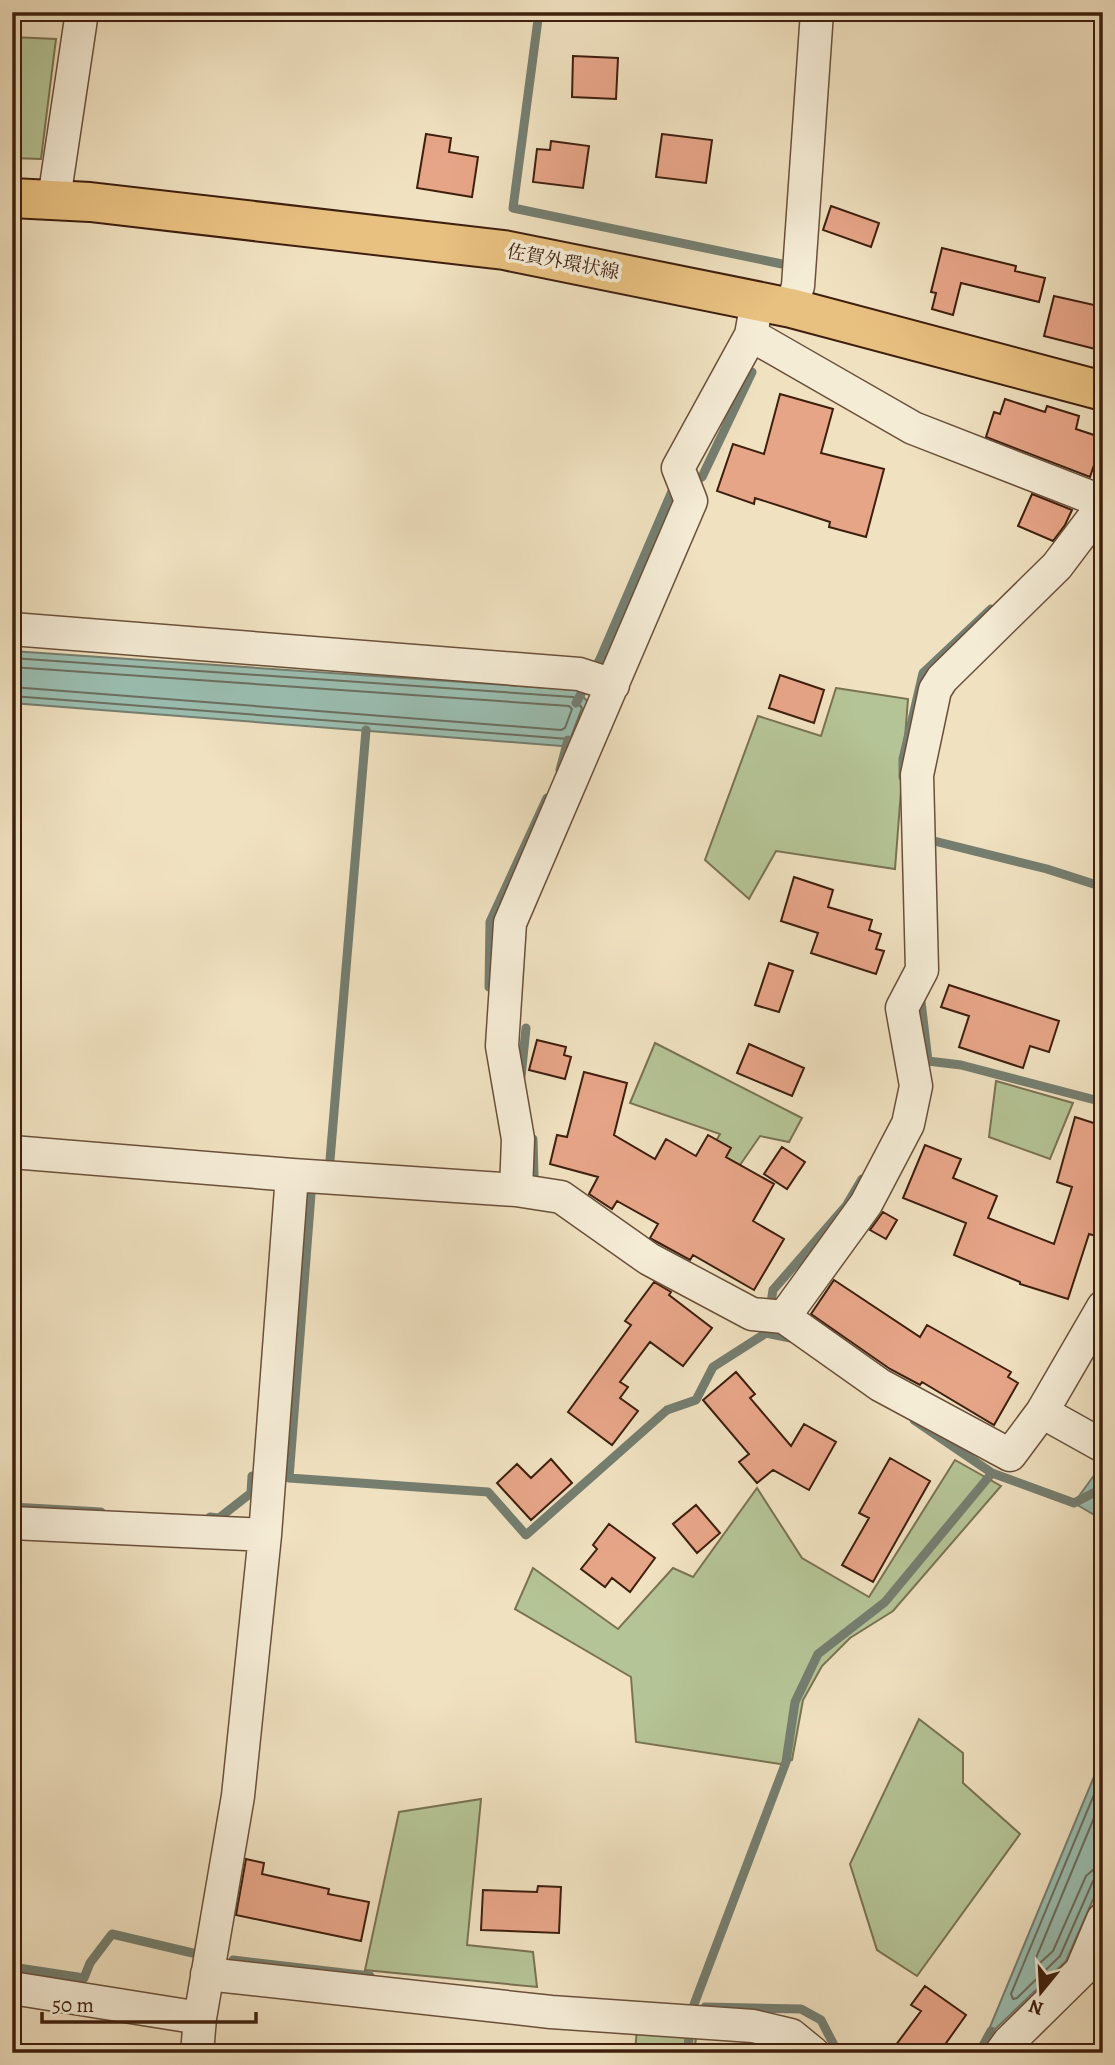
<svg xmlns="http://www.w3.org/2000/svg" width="1115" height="2065" font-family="Alegreya,'Noto Serif JP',serif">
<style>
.green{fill:#b5c496;stroke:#7a7252;stroke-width:2}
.water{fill:#9abeb1;stroke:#757e70;stroke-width:2}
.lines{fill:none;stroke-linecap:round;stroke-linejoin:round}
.shore{stroke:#6c6e60;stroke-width:2}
.stream{stroke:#757e70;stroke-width:9}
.building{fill:#e7a588;stroke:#3e1f0e;stroke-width:2}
.street-casing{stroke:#6a503a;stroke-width:35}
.primary-casing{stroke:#3e1f0e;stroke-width:42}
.street{stroke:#f5ecd6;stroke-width:32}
.primary{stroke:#e8c080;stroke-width:38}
.labels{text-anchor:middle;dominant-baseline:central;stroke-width:7;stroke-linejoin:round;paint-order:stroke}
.street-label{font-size:19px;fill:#3e1f0e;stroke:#f5ecd6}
</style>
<rect width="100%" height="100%" fill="#f0e1c0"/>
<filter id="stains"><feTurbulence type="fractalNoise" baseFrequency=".00286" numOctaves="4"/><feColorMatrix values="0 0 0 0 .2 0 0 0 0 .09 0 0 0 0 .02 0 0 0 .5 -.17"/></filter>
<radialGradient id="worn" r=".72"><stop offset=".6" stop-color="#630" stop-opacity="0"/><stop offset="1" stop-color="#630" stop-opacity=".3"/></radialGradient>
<!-- green -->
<path class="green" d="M12,37L56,39L41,159L12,158Z
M836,688L908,699L895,869L776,851L749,899L705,860L758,716L821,736Z
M655,1043L802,1118L789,1142L760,1136L713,1204L690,1188L720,1134L630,1103Z
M996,1081L1073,1103L1050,1159L989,1137Z
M955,1460L1001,1486L893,1611L850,1638L822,1666L803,1700L792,1760L780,1764L636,1742L631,1677L515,1609L533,1568L618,1629L673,1568L693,1577L757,1488L802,1558L869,1597Z
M919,1719L963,1753V1783L1020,1834L917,1976L877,1950L850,1864Z
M481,1799L467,1945L533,1952L537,1987L365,1970L399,1812Z
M637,2028L697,2031L694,2053H635Z"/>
<!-- water -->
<path class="water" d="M12,651L578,690L591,706L574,747L12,703Z
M1103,1463V1520L1074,1503Z
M1103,1755V1877L1066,1961L985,2039Z"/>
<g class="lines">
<!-- shore -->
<path class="shore" d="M12,658L573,697L582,708L571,737L568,739L12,696
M12,667L569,706L572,709L565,728L561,730L12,687
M1103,1773L1011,1994L1013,1999L1017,1998L1060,1956L1093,1881L1097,1877L1103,1876
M1103,1796L1036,1958L1037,1963L1041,1962L1053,1951L1086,1876L1094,1869L1103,1867"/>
<!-- stream -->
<path class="stream" d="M539,12L513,208L782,264
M576,703L600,659L673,489L702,477L752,372
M560,770L568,740
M903,777V759L923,673L991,609
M934,841L1047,869L1103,887
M489,987L490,922L547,798
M920,993L928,1061L921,1070
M928,1061L961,1065L1103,1102
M521,1077L526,1028
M533,1139L534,1176
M330,1160L366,730
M311,1194L289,1478L488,1492L526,1535L667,1410L696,1400L713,1367L766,1333L773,1290L846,1206L862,1179
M766,1333L795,1339
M914,1420L992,1473L1074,1503L1103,1488
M12,1507L101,1512
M210,1517L219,1518L251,1493L252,1476
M233,1960L370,1976
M12,1967L84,1978L90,1963L112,1934L197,1954
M705,2007L801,2009L821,2020L838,2053
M687,2053L693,2007L786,1762L795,1702L818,1654L885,1602L992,1473
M979,2053L991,2031"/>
</g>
<!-- building -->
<path class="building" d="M573,56L618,58L616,99L572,97Z
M426,134L451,138L449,152L478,157L472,197L417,188Z
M662,134L712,140L706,183L656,177Z
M551,141L589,146L583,188L533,182L537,149L550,150Z
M831,206L879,223L871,247L823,230Z
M942,248L1016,266L1015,271L1045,278L1039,302L961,283L953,315L932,309L936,293L931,292Z
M1054,296L1103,307V351L1044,336Z
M780,394L833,409L821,453L884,469L866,537L829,527L830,522L755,498L754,504L717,491L733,444L764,454Z
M1005,399L1045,412L1047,406L1079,416L1076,429L1103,438L1090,477L986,437L994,412L1000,414Z
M1032,494L1072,510L1065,525L1053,541L1018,526Z
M780,675L824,690L814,723L769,708Z
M794,877L833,890L828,907L872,920L869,930L881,934L876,949L884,951L876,974L811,953L818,933L781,921Z
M769,963L793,971L779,1012L755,1005Z
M949,985L1059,1021L1049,1052L1030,1046L1023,1068L959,1047L969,1016L941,1007Z
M537,1040L566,1047L564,1055L571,1057L565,1079L529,1070Z
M749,1044L804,1068L792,1096L737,1073Z
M584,1072L627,1083L614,1135L655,1159L666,1139L696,1156L708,1135L731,1148L726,1157L774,1184L753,1221L784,1239L754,1290L693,1255L690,1260L659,1243L650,1238L658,1224L617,1201L612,1209L589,1194L598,1177L550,1164L557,1135L567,1137Z
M1075,1117L1103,1126V1238L1089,1234L1068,1299L1020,1284V1282L954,1255L966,1223L903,1198L925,1145L961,1159L953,1178L997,1196L988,1218L1054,1244L1072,1187L1057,1182Z
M782,1147L805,1162L787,1189L764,1174Z
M883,1212L897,1220L886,1239L870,1230Z
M834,1280L920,1337L927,1325L1011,1372L1008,1377L1018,1383L994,1425L922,1382L920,1385L890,1369L811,1314Z
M654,1282L671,1292L669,1295L712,1328L683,1366L650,1342L620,1382L628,1387L620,1398L638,1411L612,1445L568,1412L631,1325L625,1321Z
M736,1372L755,1394L750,1398L791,1446L804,1424L836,1442L809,1490L773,1470L757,1483L739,1462L749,1454L703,1400Z
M890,1458L930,1481L873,1582L842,1565L869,1518L859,1513Z
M551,1459L572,1483L531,1520L497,1483L517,1464L531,1478Z
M696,1505L720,1533L697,1553L673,1524Z
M609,1524L655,1558L630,1592L612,1578L605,1587L581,1569L597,1549L593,1545Z
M246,1859L264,1863L262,1874L329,1889L328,1894L369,1902L361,1941L236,1915Z
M538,1886L561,1887L559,1933L481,1930L483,1890L537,1892Z
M925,1986L966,2015L939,2053H890L921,2011L911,2005Z"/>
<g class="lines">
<!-- street casing -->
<g class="street-casing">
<path id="street" d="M54,199L82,12
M791,308L798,286L817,12
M751,335L913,428L1103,502
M12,629L579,674L613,685
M12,1152L292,1175L516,1190L561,1197L649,1259L752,1314L784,1317L880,1385L1010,1455L1042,1412L1103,1307
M516,1190L518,1139L502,1046L510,923L691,501L678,468L751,335L757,301
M784,1317L866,1204L908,1124L916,1086L902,1008L922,970L917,775L935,690L942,679L1057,566L1103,505
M1042,1412L1103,1446
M12,1523L265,1535
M207,1974L551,2012L753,2026L791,2035L813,2053
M12,1988L200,2018
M197,2053L200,2018L238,1796L265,1535L292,1175
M1001,2053L1009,2042L1081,1971L1103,1919"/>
</g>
<!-- primary casing -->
<g class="primary-casing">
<path id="primary" d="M12,198L90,202L504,250L791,308L1103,391"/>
</g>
<!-- street -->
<use href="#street" class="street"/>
<!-- primary -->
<use href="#primary" class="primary"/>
</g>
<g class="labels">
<!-- street labels -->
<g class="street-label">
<text transform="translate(563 262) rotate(11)">佐賀外環状線</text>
</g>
</g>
<!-- margin -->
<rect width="1115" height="2065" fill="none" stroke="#f0e1c0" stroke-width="42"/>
<rect x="14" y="14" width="1087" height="2037" fill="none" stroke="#3e1f0e" stroke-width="3.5"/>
<rect x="21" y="21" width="1073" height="2023" fill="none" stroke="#3e1f0e" stroke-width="2"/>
<!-- north arrow -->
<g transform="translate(1041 1992) rotate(198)" stroke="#f5ecd6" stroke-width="5" paint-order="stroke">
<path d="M0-5L12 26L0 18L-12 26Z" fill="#3e1f0e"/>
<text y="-10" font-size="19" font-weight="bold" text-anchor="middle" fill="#3e1f0e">N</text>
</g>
<!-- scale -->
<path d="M42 2012v10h214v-10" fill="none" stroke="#3e1f0e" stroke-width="3.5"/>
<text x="52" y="2012" font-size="21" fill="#3e1f0e" stroke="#f5ecd6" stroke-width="5" paint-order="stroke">50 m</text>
<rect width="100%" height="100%" filter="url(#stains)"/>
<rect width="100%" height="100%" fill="url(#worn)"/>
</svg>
